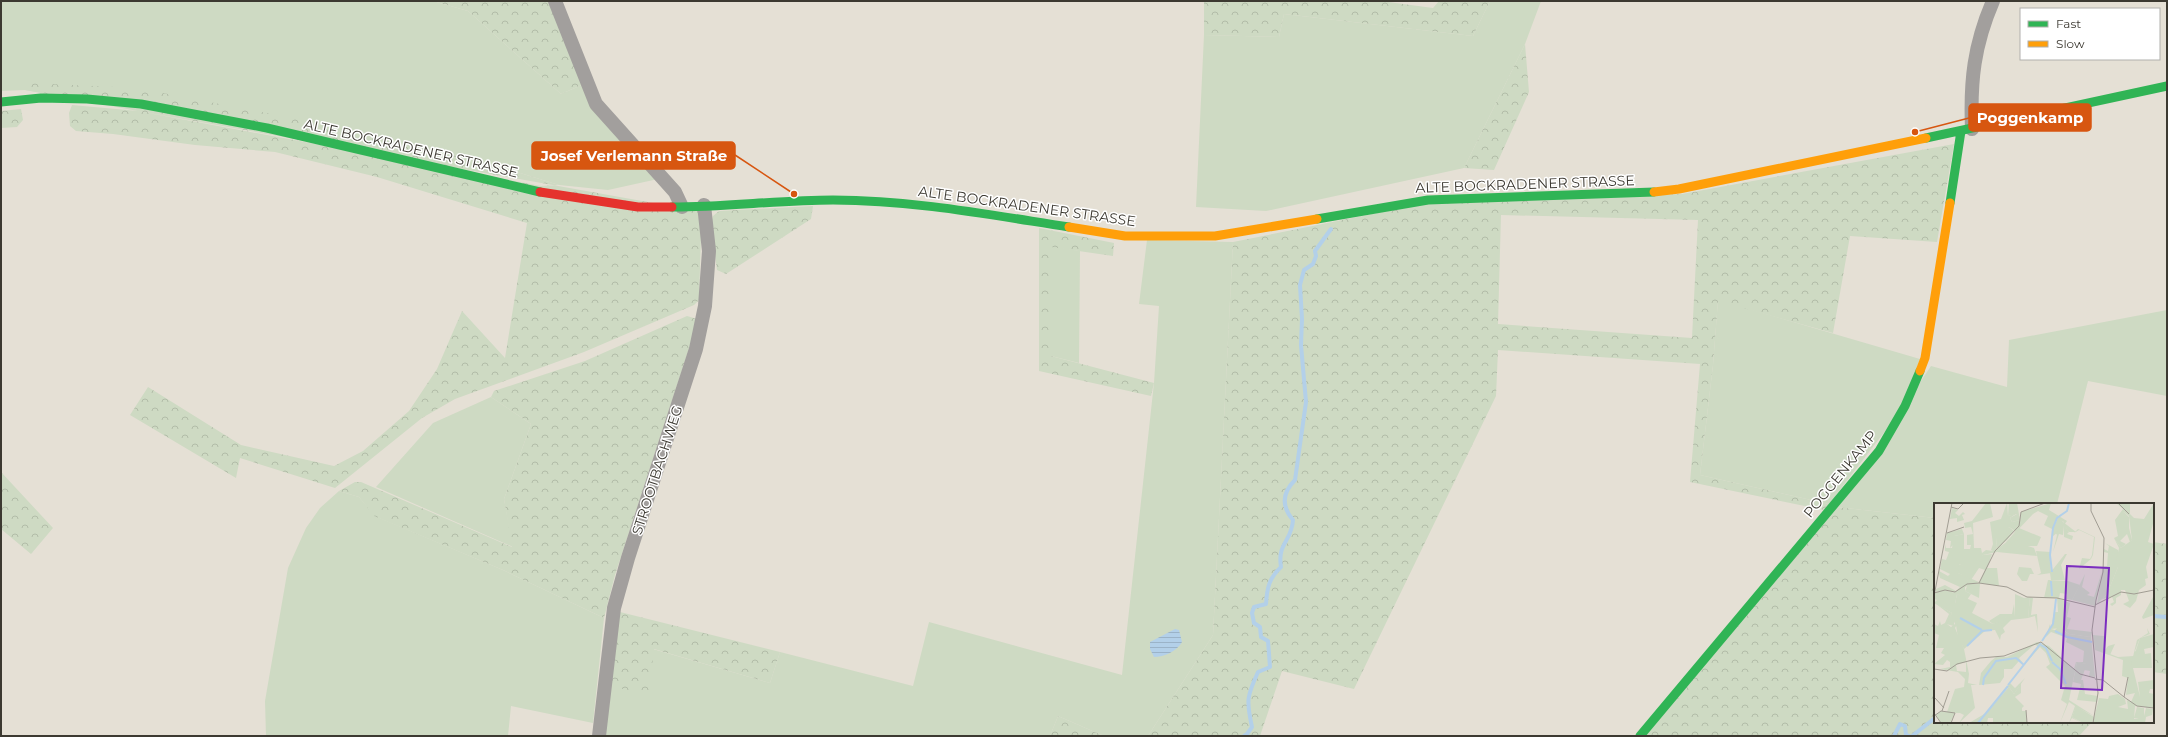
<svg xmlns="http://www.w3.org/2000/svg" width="2168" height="737" font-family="Montserrat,sans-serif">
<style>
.grass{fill:#cedac3}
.forest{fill:url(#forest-crowns);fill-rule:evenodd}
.water{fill:url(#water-rules)}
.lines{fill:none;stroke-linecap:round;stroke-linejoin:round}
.stream{stroke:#b3d0e9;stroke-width:4}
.street{stroke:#a29f9d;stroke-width:14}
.fast{stroke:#30b455;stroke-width:9}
.slow{stroke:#ff9f0a;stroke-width:9}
.jam{stroke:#e5322d;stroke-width:9}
.labels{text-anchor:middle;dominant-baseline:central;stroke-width:3;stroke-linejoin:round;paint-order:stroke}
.street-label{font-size:14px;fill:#3c3931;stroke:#fff}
.inset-river{fill:none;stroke:#b3d0e9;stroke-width:2}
.inset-road{fill:none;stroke:#a19d93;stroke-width:1}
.view{fill:#7b2cbf;fill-opacity:0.15;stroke:#7b2cbf;stroke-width:2}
.inset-edge{fill:none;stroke:#3c3931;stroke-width:2}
.leader{fill:none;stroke:#d75610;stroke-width:1.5}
.callout-dot{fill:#d75610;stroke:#fff;stroke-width:1.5}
.callout{fill:#d75610;stroke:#d75610;stroke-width:1.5}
.callout-label{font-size:15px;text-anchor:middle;font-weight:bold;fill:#fff}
</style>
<defs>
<pattern id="forest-crowns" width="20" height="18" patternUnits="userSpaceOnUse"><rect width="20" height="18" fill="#cedac3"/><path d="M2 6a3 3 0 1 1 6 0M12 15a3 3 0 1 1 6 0" fill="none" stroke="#b2bca8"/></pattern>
<pattern id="water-rules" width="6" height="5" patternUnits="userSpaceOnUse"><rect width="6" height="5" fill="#b3d0e9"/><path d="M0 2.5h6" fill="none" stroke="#9bb3c8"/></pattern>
</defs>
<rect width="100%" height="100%" fill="#e5e0d5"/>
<!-- grass -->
<path class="grass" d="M1,1H433L468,11L561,94L584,84L658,179L608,190L559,185L494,165L25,90L1,91Z
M1490,1H1541L1525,44L1464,168L1266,211L1196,207L1204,35L1279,37L1284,14L1473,36Z
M1147,240L1233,242L1213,635L1148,736H1104L1058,716L1050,736H605L610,686L653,649L770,683L780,652L913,686L929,622L1122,675L1154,383L1159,306L1139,304Z
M1051,246L1080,251L1079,363L1051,356Z
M1718,300L1920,359L1899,413L1829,504L1700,475L1713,365Z
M2167,310V396L2088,381L2057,504H1935V518L1837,507L1931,366L2007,387L2009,340Z
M491,397L531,424L504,499L513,547L376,487L433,423Z
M339,491L359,497L375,516L503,570L604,618L593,723L511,706L508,736H266L265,701L288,568L306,528L320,508Z"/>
<!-- forest -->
<path class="forest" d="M433,1H551L584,84L561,94L468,11Z
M1204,1H1381L1433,8L1439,1H1490L1473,36L1284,14L1279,37L1204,35Z
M1525,44L1529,92L1494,170L1464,168Z
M29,83L137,88L319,123L494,165L559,185L541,186L25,90Z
M72,105L138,111L698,211L701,236L699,300L694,305L584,352L455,399L422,418L335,488L240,458L236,478L130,415L148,387L241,445L334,466L363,451L409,411L437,369L462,311L505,358L527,223L377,177L275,152L195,145L113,134L76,131L70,126L69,113Z
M21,109L23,120L17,127L1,128V111Z
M1954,144L1937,242L1850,236L1833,333L1718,301L1713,365L1700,475L1829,504L1824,510L1690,482L1700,364L1498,350L1496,396L1354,689L1282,671L1260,736H1148L1213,635L1233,242L1427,203L1682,194ZM1501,215L1698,220L1692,338L1498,324Z
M813,206L811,219L726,274L717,270L711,224L713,216L719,211Z
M1039,228L1114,243L1113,256L1051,247V356L1154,383L1151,396L1039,371Z
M687,316L697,319V324L615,575L604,618L503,570L374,516L359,497L339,491L355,482H361L512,547L504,499L531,424L491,397L494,391L585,361Z
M1,472L53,528L31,554L1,529Z
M1837,507L1935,518V722H2092L2079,736H1645Z
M2153,542L2167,544V674L2153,672Z
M616,611L780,652L770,683L654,649L649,695L610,686Z
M1058,716L1104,736H1050Z"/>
<!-- water -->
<path class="water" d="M1175,629L1179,630L1182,642C1177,651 1164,657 1154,657L1150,649V642Z"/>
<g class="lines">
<!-- stream -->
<path class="stream" d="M2153,616L2167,617
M1244,736L1247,734L1252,727C1246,700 1247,696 1258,672L1270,667L1268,641L1261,637L1260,627L1254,623L1252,613L1254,607L1266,604C1267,588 1269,578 1281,567C1277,543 1292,541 1293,520C1281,506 1282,493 1295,480L1306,402L1301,345L1302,319L1300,285L1304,270L1313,264L1316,256L1315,251L1331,229
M1894,736L1900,724L1905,726L1906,735L1909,736
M1912,736L1935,718"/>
<!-- street -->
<path class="street" d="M555,1L596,104L675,192L682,207
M1972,129C1970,81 1974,45 1993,1
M599,736L614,608L628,558L696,349L705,306L709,251L704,205"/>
<!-- fast -->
<path class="fast" d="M1,102L41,98L87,99L141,104L267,128L540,192
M1926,138L2167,86
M1950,203L1961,131
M672,207C726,207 780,200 833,200C912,200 991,215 1069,227
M1317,219L1428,200L1654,192
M1640,736L1879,451L1905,406L1920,371"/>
<!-- slow -->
<path class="slow" d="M1654,192L1679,189L1926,138
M1069,227L1125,236H1215L1317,219
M1920,371L1925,358L1950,203"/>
<!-- jam -->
<path class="jam" d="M540,192L638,207H672"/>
</g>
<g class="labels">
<!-- street labels -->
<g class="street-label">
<text transform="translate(411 148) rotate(13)">ALTE BOCKRADENER STRASSE</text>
<text transform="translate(1525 184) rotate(-2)">ALTE BOCKRADENER STRASSE</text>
<text transform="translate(1027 206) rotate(8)">ALTE BOCKRADENER STRASSE</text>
<text transform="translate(657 470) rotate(-72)">STROOTBACHWEG</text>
<text transform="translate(1840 474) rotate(-51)">POGGENKAMP</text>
</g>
</g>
<!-- overview -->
<g transform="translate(1934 503)">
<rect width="220" height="220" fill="#e5e0d5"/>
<path d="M75,0H83L86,17L78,19L76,15L83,11L74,13ZM18,5L24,7L21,10L25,13L29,9L31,11L28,12L30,17L23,19V15L16,16ZM190,9L195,14V25L198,37L196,39L193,31L186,38L192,41L187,45L180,35L184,33L181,17ZM124,15L142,29H135L130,23L129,32L125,31L119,49L123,32L119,26ZM75,24L80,28L73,37L62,46L63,35ZM85,25L107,34L103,43H94L100,45L103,53L63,49ZM28,26L30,31L20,33V41L16,45L17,38L12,37L13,30ZM171,40L184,47V64L173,91L163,101L169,64L173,63L174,50L170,49V46L174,48L175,43ZM102,48L116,49L117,70L103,72L107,70ZM58,51L53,65H63L65,83L46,80L45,95L31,88L34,81L45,80L51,67L45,65L37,77L24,70V61L36,64L49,52ZM114,77L134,78L146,82L138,97L132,96L133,91L126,90L125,95H110ZM10,87L21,90V101L23,91L43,100L38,110L59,121L72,114H81V91L90,95L96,94L94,115L77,117L69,125L71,129L67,132L66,137L61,127L51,128L30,146L24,135L22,122L20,118V123L12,121L18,110L0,100L3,97L0,96L1,90ZM219,94L220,112L209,116L208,114ZM123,95L136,100L133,114L137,115L133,126L158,129L157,134L135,131L127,125L117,126L120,109H124ZM220,131V144L210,146L211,151L217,150L218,165H199L206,194L204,179L220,177V186H216L215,190L220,191V205L201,203L200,216L205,215H200L203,204L210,205V213L212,205L219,206L218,212L212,214L211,220H159L165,195L174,196L175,193L184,191L191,196L192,201L184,204L194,206L193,197L197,199L201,190L192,192L194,175L188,173L189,157L161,147L159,132L169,133L168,148L184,154L200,153L197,162L206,135ZM143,159L153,161L147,177H149L151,191L164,193L163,199L143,197L147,181L139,179ZM87,180V190L81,194L90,203L88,205V208H92L93,220H59V215H54L53,220H35L52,210L75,184L80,191ZM142,203L160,214L158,220H149L138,214Z" fill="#cedac3"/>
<path d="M52,0H56L59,14L39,20L40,45H47L48,50L52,47L59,48L57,47L59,41L56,19L67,16L73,0L74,13L83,10L76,15L78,19L86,17L87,9L117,0L115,7L133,18L130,22L135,29L133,31L139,33L138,37L130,34V19L123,16L119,26L124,29L118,34V26L110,22L114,13L104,8L99,11L63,49L49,52L43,65H33L25,61L24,70L45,79L31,84V88L37,91L33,97L23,91L21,101V90L13,87L2,89V86L11,82L22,88L26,84L6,75L5,71V68L14,73L16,71L6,66L8,56L12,57L14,52L15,49L11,48V41L12,45H18L20,33L30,31V46H36L37,42H33V32L39,31L37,24L31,25L30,20L38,18ZM75,24L81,28L80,30L73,39L62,46L63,35H69ZM182,0H196V11L200,15L210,16L220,0V17L214,39L220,41L212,64L214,75L211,76L212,82L205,87L202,98L196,105L189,101L195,98L191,87H187V92L182,95V100L178,103L176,101L180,99L178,94L168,96L173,91L184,64L181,62L185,45L180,35L187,45L198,37L195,13L190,9L186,15L181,17L189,6ZM144,26L161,34L159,52L157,56L145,66L148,55L156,56L158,52L160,34L145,27L140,30ZM131,51H133L127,62L131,77H117L116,70ZM85,64L97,65L100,71H96L93,78H88L83,71ZM168,68L161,103L138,97L151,71L148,84L156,90L153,92L160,94ZM96,94L99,95L97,112L103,111L104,129L101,113L94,115ZM1,100L18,110L13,121L17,124L21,121L20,118H25L21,125L30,146L35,171L34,180L43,182H37L41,205L25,220L30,212L26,210H21L16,220H7L2,212L7,208L13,209L21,186L30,184L31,176L24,169L6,166L16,164V159L13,157L9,162L0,161L11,152L7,150L10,145H2L5,132L0,130V121L4,123L6,118L7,122L11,120L15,111ZM32,159V169L23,168L22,162ZM80,101L81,114H72L67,123L65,119L59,121L55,118L66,111H78ZM116,121L117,126L121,127L124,124L127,125L129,121V127L135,131L157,134L161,174L155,173L156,168L150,167L152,161L143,159L135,197L160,213L142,204L138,214L148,220L138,215L135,220L141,203L135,199L126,220L133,201L127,197L131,183L112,164L116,161L112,150L106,144L91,161L104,144L101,141L85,155L90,162L85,158L78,166H70V174L66,180L45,182L47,170L57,158L62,154H73L103,139L115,143L140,166L142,159H149L150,148L132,139L133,135L117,129L112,134ZM213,125L216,131L206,135L201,148L206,151L202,152L197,162L203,137L214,130ZM169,133H172L171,147L174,143L181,141L176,152L168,148ZM91,175L80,191L75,184L66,192L76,180L81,185Z" fill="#cedac3" fill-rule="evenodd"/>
<path class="inset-river" d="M118,69L116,52L119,25L123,15L133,8L135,0M117,78L118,93M26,115L48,127M121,128L133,134L158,139M108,138L119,121L122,96M107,142L112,145L118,158M33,143L48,128L58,127M118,159L126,166L132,181M49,182L50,175L62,158L82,155L90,162M74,182L107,140M44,220L74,183"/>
<path class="inset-road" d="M157,0V8L170,35L169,69L162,97L158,127L164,190L159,220M184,0L195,11M17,4L24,6L30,0M13,30L30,24M45,80L61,48L85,23L87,9L111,0M0,90L11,87L21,89L33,81L45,80L73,84L93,94L123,95L161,104M0,93L18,0M161,102L187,89L200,91L220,87M0,166L13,168L23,161L46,155L70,153L107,139L146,171L161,175M194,174L190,194L203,203L220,205M161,176L169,177L190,194M1,195L10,205M92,207L93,220M8,208L15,188M0,210L7,220M0,213L7,208L21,210L17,220"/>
<path class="view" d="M133,63L175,65L168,187L127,185Z"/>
<rect width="220" height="220" class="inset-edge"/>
</g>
<!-- callouts -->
<path class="leader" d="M1915 132L1969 118M794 194L735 155"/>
<g class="callout-dot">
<circle cx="1915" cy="132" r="4"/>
<circle cx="794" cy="194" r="4"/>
</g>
<g class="callout">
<rect x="1969" y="104" width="122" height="27" rx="4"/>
<rect x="532" y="142" width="203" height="27" rx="4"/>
</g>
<g class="callout-label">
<text x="2030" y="123">Poggenkamp</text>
<text x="634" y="161">Josef Verlemann Straße</text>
</g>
<!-- border -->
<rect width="2168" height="737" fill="none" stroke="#3c3931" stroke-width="4"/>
<!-- legend -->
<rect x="2020" y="8" width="140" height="52" fill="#ffffff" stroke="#b1b0ad"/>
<rect x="2028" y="21" width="20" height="6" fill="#30b455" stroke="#b1b0ad"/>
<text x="2056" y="28" font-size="12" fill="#3c3931">Fast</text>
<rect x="2028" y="41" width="20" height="6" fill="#ff9f0a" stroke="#b1b0ad"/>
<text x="2056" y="48" font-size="12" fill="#3c3931">Slow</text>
</svg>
